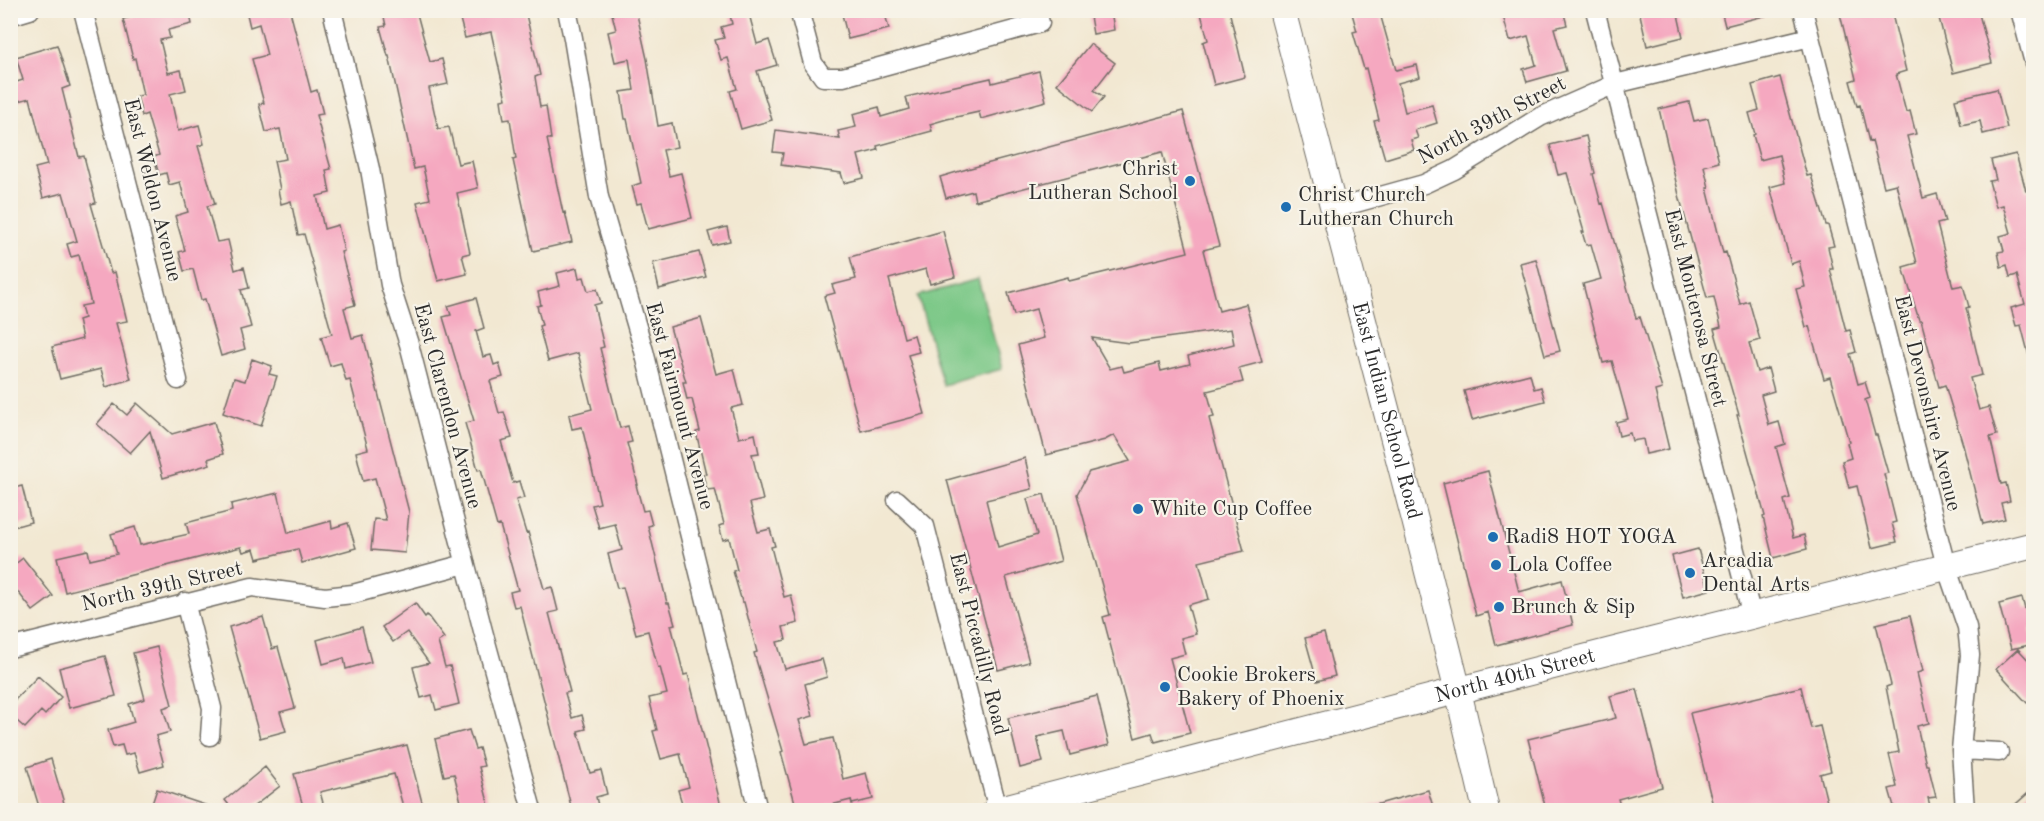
<svg xmlns="http://www.w3.org/2000/svg" width="2044" height="821" font-family="'Old Standard TT',serif">
<style>
.green{fill:#7bc887;stroke:#537a59;stroke-width:1.5}
.building{fill:#f5a8c0;fill-rule:evenodd}
.lines{fill:none;stroke-linecap:round;stroke-linejoin:round}
.street-casing{stroke:#716d65;stroke-width:21}
.secondary-casing{stroke:#716d65;stroke-width:28}
.street{stroke:#fff;stroke-width:18}
.secondary{stroke:#fff;stroke-width:26}
.poi-dot{fill:#1f6fb2;stroke:#f7f3e8;stroke-width:2}
.labels{text-anchor:middle;dominant-baseline:central;stroke-width:4.5;stroke-linejoin:round;paint-order:stroke}
.street-label{font-size:21px;fill:#2b2b2b;stroke:#f7f3e8}
.poi-label{font-size:21px;fill:#2b2b2b;stroke:#f7f3e8;text-anchor:start}
</style>
<rect width="100%" height="100%" fill="#f7f3e8"/>
<filter id="ink" filterUnits="userSpaceOnUse"><feTurbulence type="fractalNoise" baseFrequency=".0167" numOctaves="2"/><feDisplacementMap in="SourceGraphic" scale="12" xChannelSelector="R" yChannelSelector="G"/><feConvolveMatrix kernelMatrix="1 2 1 2 8 2 1 2 1" color-interpolation-filters="sRGB"/></filter>
<filter id="wash" filterUnits="userSpaceOnUse"><feTurbulence type="fractalNoise" baseFrequency=".008" numOctaves="4" result="noise"/><feDisplacementMap in="SourceGraphic" scale="24" xChannelSelector="R" yChannelSelector="G"/><feGaussianBlur stdDeviation="1.35" result="paint"/><feColorMatrix in="noise" values="0 0 0 0 0 0 0 0 0 0 0 0 0 0 0 0 0 1.4 0 .05"/><feComposite in="paint" operator="in"/></filter>
<g filter="url(#wash)">
<rect width="100%" height="100%" fill="#f2e8d2"/>
<!-- green -->
<path class="green" d="M978,279L1002,369L943,385L918,296Z"/>
<g id="blocks">
<!-- building -->
<path class="building" d="M161,10H189L192,24L168,30L170,38L160,40L168,73L181,70L186,90L170,94L178,131L199,125L204,144L198,146L215,204L207,206L217,242L228,240L235,270L244,267L249,288L241,290L251,327L240,330L245,349L221,356L205,299L201,300L193,269L184,271L179,252L185,250L175,216L188,212L180,182L169,185L166,173L159,175L154,157L159,155L147,114L142,116L137,96L143,95L135,58L133,59L123,19Z
M246,10H292L291,15L311,92L317,90L323,114L316,115L331,169L326,170L330,193L317,196L324,229L338,225L344,251L341,252L355,305L344,308L352,338L363,335L409,512L405,553L371,550L374,519L386,520L375,478L363,481L356,452L368,449L350,380L346,381L341,363L330,366L321,337L332,334L304,234L298,235L291,201L281,204L278,190L280,189L274,161L286,159L280,129L266,132L259,104L264,103L252,59L267,55L259,24L250,27Z
M408,10H416L430,62L442,59L448,84L429,88L438,129L449,127L458,164L472,161L478,188L457,193L470,253L462,255L467,274L438,281L417,202L430,199L423,167L414,169L389,56H388L380,27L386,26L384,17Z
M476,10H525L540,75L535,77L540,107L546,106L551,139H547L563,213L565,212L572,242L533,251L513,160L516,159L510,119L504,120L501,100L506,99L491,32L465,38L460,19L477,15Z
M625,10H636L647,59L658,126L672,123L677,147L663,150L669,176L681,173L692,218L648,229L641,203L637,204L632,186L641,183L627,119H625L621,92L634,90L629,59L615,62L608,32L616,30L612,14Z
M729,10H748L757,44L769,40L777,65L757,71L772,120L741,129L730,91L737,89L728,58L721,60L715,40L724,38L721,27L732,24Z
M841,10H884L889,29L848,39Z
M1089,10H1111L1114,30L1093,34Z
M1200,10H1229L1245,77L1214,85L1203,42L1208,40Z
M1351,10H1379L1396,70L1417,65L1420,77L1398,83L1405,112L1432,105L1437,123L1415,130L1418,138L1411,140L1414,150L1385,159L1374,121L1379,120L1366,68L1364,69L1353,32L1357,31Z
M1524,10H1563L1567,25L1554,28L1566,71L1527,82L1523,69L1536,65L1528,36L1510,41L1503,16Z
M1639,10H1677L1683,37L1647,46Z
M1721,10H1767L1768,15L1725,26Z
M1839,10H1891L1906,71L1896,74L1906,112L1910,111L1916,134L1907,136L1923,198L1937,194L1945,222L1937,224L1953,287L1963,285L1969,307L1966,308L1982,375L1970,378L1979,410L1989,407L1997,435L1990,437L2001,484L2006,483L2010,501L2001,503L2005,519L1983,524L1963,445L1945,385L1939,387L1921,320H1919L1903,267L1917,263L1896,184L1884,187L1872,141L1869,142L1860,105L1857,106L1850,81L1856,79Z
M1937,10H1978L1992,63L1953,73Z
M1090,44L1115,63L1094,90L1104,97L1092,112L1057,84Z
M57,45L70,86L62,89L79,157L84,156L96,203L91,204L111,273L115,272L127,321L116,323L131,379L106,387L101,369L60,379L52,347L82,339L78,320L84,318L81,306L91,304L79,255L71,257L67,244L77,241L63,193L43,198L35,168L47,165L30,98L15,102L10,86V84L23,80L16,57Z
M1039,71L1046,101L981,119L979,112L947,119L930,124L932,131L877,146L878,150L858,155L864,178L844,183L841,173L781,165L783,153L773,152L776,130L840,139L838,131L856,127L853,114L879,107L881,117L909,109L906,97L991,78L992,83Z
M1780,77L1807,176L1811,175L1826,225H1828L1834,246L1828,247L1833,269H1830L1846,331L1850,330L1856,352L1850,354L1858,384L1865,382L1870,398L1865,400L1875,435H1877L1888,473L1884,474L1896,522L1892,523L1897,542L1872,548L1857,486L1849,488L1842,461L1851,458L1847,443L1849,442L1830,377L1824,379L1809,326L1806,327L1796,289L1805,287L1799,261L1791,264L1770,187L1785,183L1779,155L1760,160L1753,135L1755,134L1749,113L1759,110L1752,85Z
M1997,89L2007,128L1983,134L1980,121L1961,125L1955,99Z
M1689,102L1694,121L1708,118L1719,162L1704,166L1709,188H1707L1723,253L1726,252L1740,304L1749,301L1760,340L1749,343L1757,372L1768,368L1774,391L1761,395L1769,425L1779,422L1785,444L1776,447L1790,498L1784,500L1793,538L1804,535L1807,549L1773,558L1763,517L1765,516L1737,415H1739L1714,329L1721,327L1714,297L1707,298L1679,195L1659,109Z
M1183,111L1219,246L1203,250L1219,311L1246,304L1262,362L1239,368L1243,382L1207,391L1214,417L1209,418L1244,551L1199,562L1209,599L1188,605L1196,634L1181,638L1185,654L1170,658L1190,733L1155,742L1152,733L1135,738L1103,617L1110,615L1077,494L1089,472L1130,461L1114,435L1105,440L1046,455L1018,345L1044,338L1036,309L1014,315L1008,293L1068,277L1069,281L1188,252L1162,152L975,201L973,191L946,198L940,177L967,169ZM1231,329L1234,344L1188,356L1190,364L1161,371L1159,363L1124,372L1122,366L1110,369L1092,338L1129,343Z
M1586,136L1595,173L1593,174L1601,204L1603,203L1636,318L1640,317L1662,389L1655,391L1669,449L1646,454L1643,439L1632,441L1630,433L1619,436L1616,422L1628,419L1612,361L1603,363L1583,284L1601,279L1591,244L1586,245L1582,232H1584L1567,173L1558,175L1550,145Z
M2016,154L2026,191L2034,189V356H2029L2021,325L2016,326L2011,308L2025,304L2017,275L2010,277L2007,265L2001,267L1998,252L2004,251L2000,236L2011,233L2003,205L1996,207L1989,181L1996,180L1991,160Z
M727,227L730,241L712,245L708,232Z
M943,231L955,277L930,284L926,269L889,279L904,338L914,335L919,352L908,355L925,414L861,431L824,296L835,293L832,285L856,279L850,257Z
M699,252L706,277L659,289L653,263Z
M1536,259L1560,351L1545,355L1520,263Z
M577,268L579,278L584,277L588,291L597,289L601,303L594,305L604,347L600,348L620,428L628,426L632,442L627,443L638,485H636L643,511L648,510L652,525L648,526L667,603H669L675,624L671,625L684,675L688,674L722,810H684L678,790L689,787L680,754L661,759L653,731L657,730L649,698L667,694L660,667L658,668L648,631L636,634L623,587L617,588L608,554L622,550L615,524L599,528L592,505L600,503L582,427L572,429L569,415L592,409L578,353L548,361L539,326L542,325L537,306L541,305L538,292L560,286L557,273Z
M476,298L484,328L476,331L483,357L491,355L494,365L499,363L503,377L490,381L499,413L504,412L512,438L501,441L513,483L519,481L524,498L516,500L526,533L528,532L544,589L552,587L558,611L549,613L570,692L565,693L572,718L582,715L586,729L578,731L590,773L601,770L607,794L596,797L599,810H572L520,606L514,607L510,592L518,590L500,525L497,526L481,469L478,470L465,423L474,421L443,317L451,315L448,306Z
M701,318L716,374L734,369L743,405L731,408L739,438L755,434L759,453L752,454L763,500L750,503L758,532L770,529L775,546L771,547L784,597L791,595L798,623L783,627L786,640L777,642L785,669L822,659L827,677L805,684L813,716L799,720L806,744L833,738L843,779L866,773L873,799L852,804L851,800L811,810H797L781,752L783,751L754,653L757,652L744,602H742L733,571L737,570L729,538L723,540L719,526L724,524L715,489L707,490L703,475L706,474L696,432L700,431L692,399L687,400L683,382H686L670,327Z
M252,359L272,366L269,374L277,376L261,426L223,413L234,378L245,381Z
M1530,374L1534,389L1541,387L1545,401L1472,420L1464,391Z
M137,403L172,434L214,422L223,454L208,459L210,464L163,478L150,431L130,453L97,424L114,404L127,415Z
M1025,458L1032,489L986,500L998,547L1037,535L1027,499L1044,494L1061,561L1006,577L1029,662L998,670L947,480Z
M1488,471L1519,592L1562,580L1573,625L1496,645L1488,612L1476,616L1443,483Z
M22,486L31,522L10,528V489Z
M278,493L288,533L331,521L332,528L348,523L356,548L302,563L298,549L257,559L254,549L243,552L241,547L65,592L57,557L88,550L90,560L117,554L111,534L135,527L140,545L189,534L186,523L232,511L231,504Z
M1698,549L1709,590L1683,597L1672,556Z
M23,558L53,596L33,611L10,582V568Z
M2022,598L2025,609L2034,607V628L2030,629L2034,644L2011,649L1999,604Z
M415,603L425,617L427,615L444,638L438,642L445,667L450,666L459,704L436,710L432,695L421,698L413,667L429,663L407,632L393,642L382,627Z
M1910,616L1923,671L1917,673L1929,723L1917,726L1926,765H1928L1936,797L1928,798L1931,810H1895L1889,789L1897,787L1889,754L1899,752L1886,687L1891,685L1876,624Z
M263,617L272,649L278,647L295,708L280,712L286,731L260,738L229,627Z
M362,627L371,662L346,669L344,658L323,664L317,640Z
M1324,633L1335,676L1317,681L1305,638Z
M157,647L172,705L163,708L170,732L156,736L164,765L140,772L134,753L125,755L122,745L113,747L108,730L134,722L129,704L145,699L133,653Z
M2018,649L2034,666V697L2027,703L1996,669Z
M105,656L116,696L69,708L59,668Z
M38,676L61,697L45,715L41,711L25,728L10,715V705Z
M1801,687L1811,728L1820,726L1831,771L1820,774L1829,810H1714L1690,713Z
M1637,689L1662,787L1618,799L1621,809L1614,810H1546L1528,739L1616,718L1610,696Z
M1097,696L1109,745L1070,755L1064,731L1037,737L1043,762L1020,768L1008,718Z
M469,730L475,749L479,748L484,766L479,767L490,810H463L454,774L444,776L435,739Z
M407,745L424,810H404L394,774L320,792L325,810H304L294,774Z
M51,759L66,810H40L27,767Z
M265,767L280,786L249,810H233L225,800Z
M2034,788V810H2009Z
M157,789L214,808V810H150Z
M1428,790L1434,810H1369L1368,807Z"/>
</g>
</g>
<g filter="url(#ink)">
<use href="#blocks" fill-opacity="0" stroke="#716d65" stroke-width="1.5"/>
<g class="lines">
<!-- street casing -->
<g class="street-casing">
<path id="street" d="M83,10L178,380
M332,10L370,169L390,285L409,344L483,631L532,810
M567,10L573,38L599,197L644,351L758,810
M799,10L813,63L823,77H843L1040,23L1037,10
M1595,10L1752,616
M1803,10L1946,566L1967,627L1970,655L1961,750L1965,810
M2020,10L2034,63
M10,16L30,10
M1334,209L1424,184L1454,170L1540,117L1615,84L1810,37
M897,500L925,526L998,810
M185,602L212,708L210,736
M10,648L252,587L325,597L353,594L465,564
M1961,750L1999,752"/>
</g>
<!-- secondary casing -->
<g class="secondary-casing">
<g id="secondary">
<path id="s1" d="M1282,10L1415,520L1458,691L1486,810"/>
<path id="s2" d="M996,810L1611,651L2034,545"/>
</g>
</g>
<!-- street -->
<use href="#street" class="street"/>
<!-- secondary -->
<use href="#secondary" class="secondary"/>
</g>
</g>
<!-- markers -->
<g class="poi-dot">
<circle cx="1190" cy="181" r="6"/>
<circle cx="1286" cy="207" r="6"/>
<circle cx="1138" cy="509" r="6"/>
<circle cx="1493" cy="537" r="6"/>
<circle cx="1496" cy="565" r="6"/>
<circle cx="1690" cy="573" r="6"/>
<circle cx="1499" cy="607" r="6"/>
<circle cx="1165" cy="687" r="6"/>
</g>
<g class="labels">
<!-- street labels -->
<g class="street-label">
<text transform="translate(1492 121) rotate(-28)">North 39th Street</text>
<text transform="translate(152 190) rotate(76)">East Weldon Avenue</text>
<text transform="translate(1695 308) rotate(76)">East Monterosa Street</text>
<text transform="translate(1927 403) rotate(76)">East Devonshire Avenue</text>
<text transform="translate(447 406) rotate(75)">East Clarendon Avenue</text>
<text transform="translate(679 406) rotate(75)">East Fairmount Avenue</text>
<text stroke="none"><textPath href="#s1" startOffset="414">East Indian School Road</textPath></text>
<text transform="translate(162 587) rotate(-13)">North 39th Street</text>
<text transform="translate(978 644) rotate(76)">East Piccadilly Road</text>
<text stroke="none"><textPath href="#s2" startOffset="536">North 40th Street</textPath></text>
</g>
<!-- poi labels -->
<g class="poi-label">
<text x="1178" y="169" text-anchor="end">Christ<tspan x="1178" dy="24">Lutheran School</tspan></text>
<text x="1298" y="195">Christ Church<tspan x="1298" dy="24">Lutheran Church</tspan></text>
<text x="1150" y="509">White Cup Coffee</text>
<text x="1505" y="537">Radi8 HOT YOGA</text>
<text x="1702" y="561">Arcadia<tspan x="1702" dy="24">Dental Arts</tspan></text>
<text x="1508" y="565">Lola Coffee</text>
<text x="1511" y="607">Brunch &amp; Sip</text>
<text x="1177" y="675">Cookie Brokers<tspan x="1177" dy="24">Bakery of Phoenix</tspan></text>
</g>
</g>
<!-- margin -->
<rect width="2044" height="821" fill="none" stroke="#f7f3e8" stroke-width="36"/>
</svg>
